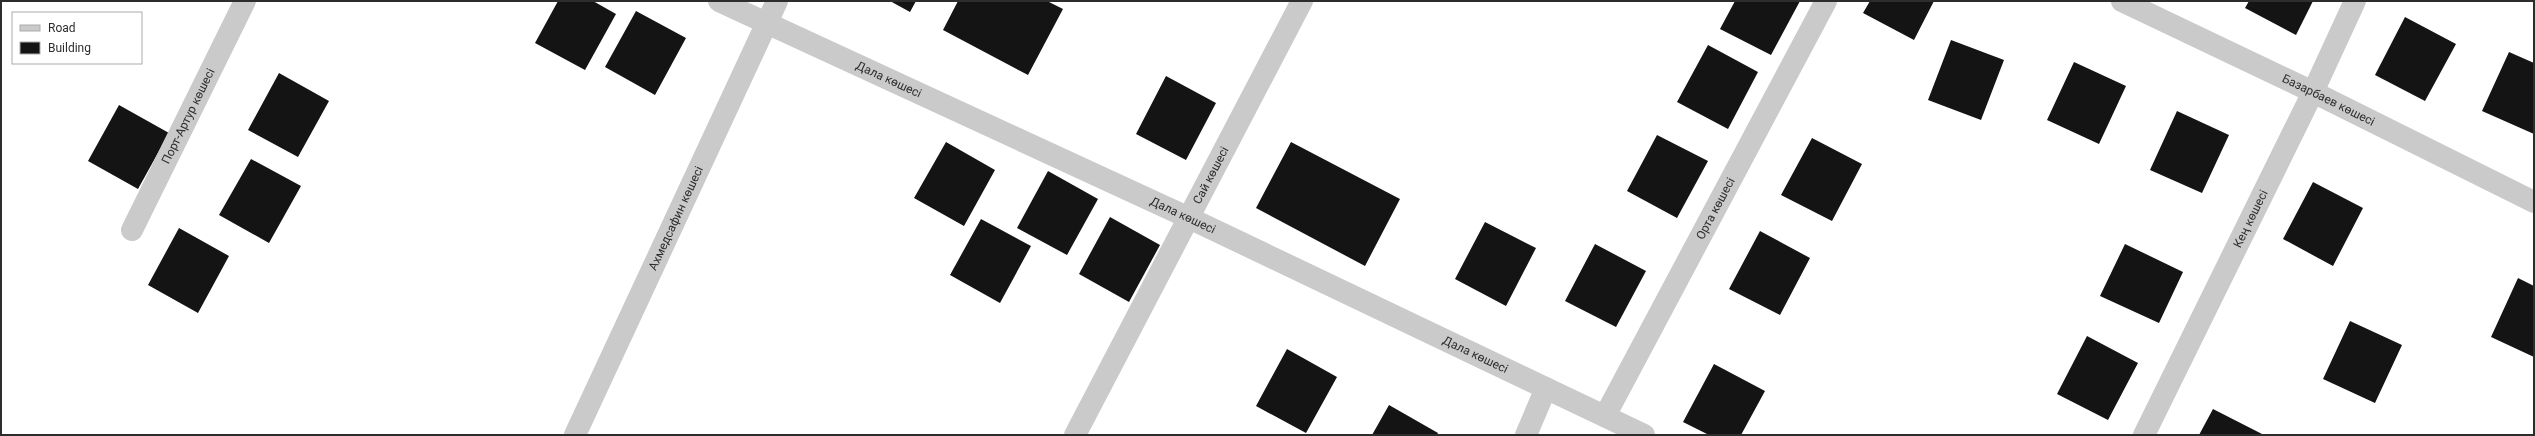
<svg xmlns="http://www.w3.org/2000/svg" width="2535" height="436" font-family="Roboto,sans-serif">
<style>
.building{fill:#141414}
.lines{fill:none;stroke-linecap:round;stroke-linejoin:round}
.minor{stroke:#cacaca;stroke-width:22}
.tertiary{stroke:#cacaca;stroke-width:22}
.labels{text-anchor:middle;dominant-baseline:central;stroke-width:4;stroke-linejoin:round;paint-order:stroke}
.street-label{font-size:12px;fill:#2d2d2d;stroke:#fff}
</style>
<rect width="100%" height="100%" fill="#fff"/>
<!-- building -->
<path class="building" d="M558,1H593L616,14L585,70L535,43Z
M890,1H916L910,12Z
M958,1H1047L1063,9L1028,75L943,30Z
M1735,1H1800L1771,55L1720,29Z
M1870,1H1934L1914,40L1863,13Z
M2249,1H2313L2296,35L2245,8Z
M636,11L686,38L655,95L605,67Z
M2405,17L2456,44L2425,101L2375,75Z
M1951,40L2004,60L1981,120L1928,100Z
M1708,45L1758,72L1728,129L1677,102Z
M2509,52L2534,63V134L2482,111Z
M2074,62L2126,86L2099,144L2047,120Z
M279,73L329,101L298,157L248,130Z
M1166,76L1216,103L1186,160L1136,134Z
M119,105L169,133L138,189L88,161Z
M2177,111L2229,135L2202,193L2150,170Z
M1657,135L1708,161L1677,218L1627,191Z
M1812,138L1862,164L1832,221L1781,195Z
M946,142L995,170L964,226L914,198Z
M1291,142L1400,199L1365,266L1256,208Z
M251,159L301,186L269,243L219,215Z
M1048,171L1098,199L1067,255L1017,228Z
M2313,182L2363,208L2333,266L2283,239Z
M1110,217L1160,245L1129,302L1079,274Z
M981,219L1031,246L1000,303L950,275Z
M1485,222L1536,248L1506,306L1455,279Z
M179,228L229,256L198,313L148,285Z
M1760,231L1810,258L1780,315L1729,289Z
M1595,244L1646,271L1616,327L1565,301Z
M2125,244L2183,272L2159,323L2100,296Z
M2518,278L2534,286V357L2491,337Z
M2350,321L2402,345L2375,403L2323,379Z
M2087,336L2138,363L2108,420L2057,394Z
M1287,349L1337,377L1306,433L1256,406Z
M1714,364L1765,391L1741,435H1709L1683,422Z
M1389,405L1438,433L1437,435H1372Z
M2213,409L2264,435H2199Z"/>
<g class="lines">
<!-- minor -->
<g class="minor">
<path id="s1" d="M719,1L1187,217L1644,435"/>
<path id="s2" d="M132,230L245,1"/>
<path id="s3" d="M1605,416L1826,1"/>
<path id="s4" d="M575,435L777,1"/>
<path id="s5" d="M1075,435L1302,1"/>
<path d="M1526,435L1546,388"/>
<path id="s6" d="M2144,435L2313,92L2355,1"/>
</g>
<!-- tertiary -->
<path class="tertiary" id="s7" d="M2122,1L2313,92L2534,202"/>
</g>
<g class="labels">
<!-- street labels -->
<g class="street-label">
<text stroke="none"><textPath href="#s1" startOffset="187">Дала көшесі</textPath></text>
<text stroke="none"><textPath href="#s7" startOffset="229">Базарбаев көшесі</textPath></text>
<text stroke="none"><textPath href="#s2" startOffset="127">Порт-Артур көшесі</textPath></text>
<text stroke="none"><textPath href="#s5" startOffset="293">Сай көшесі</textPath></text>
<text stroke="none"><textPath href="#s3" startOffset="235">Орта көшесі</textPath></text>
<text stroke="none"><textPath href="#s1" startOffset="511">Дала көшесі</textPath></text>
<text stroke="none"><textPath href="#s4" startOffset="239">Ахмедсафин көшесі</textPath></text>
<text stroke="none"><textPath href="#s6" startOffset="241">Кең көшесі</textPath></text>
<text stroke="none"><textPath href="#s1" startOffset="835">Дала көшесі</textPath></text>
</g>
</g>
<!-- border -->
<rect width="2535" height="436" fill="none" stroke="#2d2d2d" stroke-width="4"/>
<!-- legend -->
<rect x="12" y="12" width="130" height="52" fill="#ffffff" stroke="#ababab"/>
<rect x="20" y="25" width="20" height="6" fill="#cacaca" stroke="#ababab"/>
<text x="48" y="32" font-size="12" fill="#2d2d2d">Road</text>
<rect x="20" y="42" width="20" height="12" fill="#141414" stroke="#ababab"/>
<text x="48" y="52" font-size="12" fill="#2d2d2d">Building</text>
</svg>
